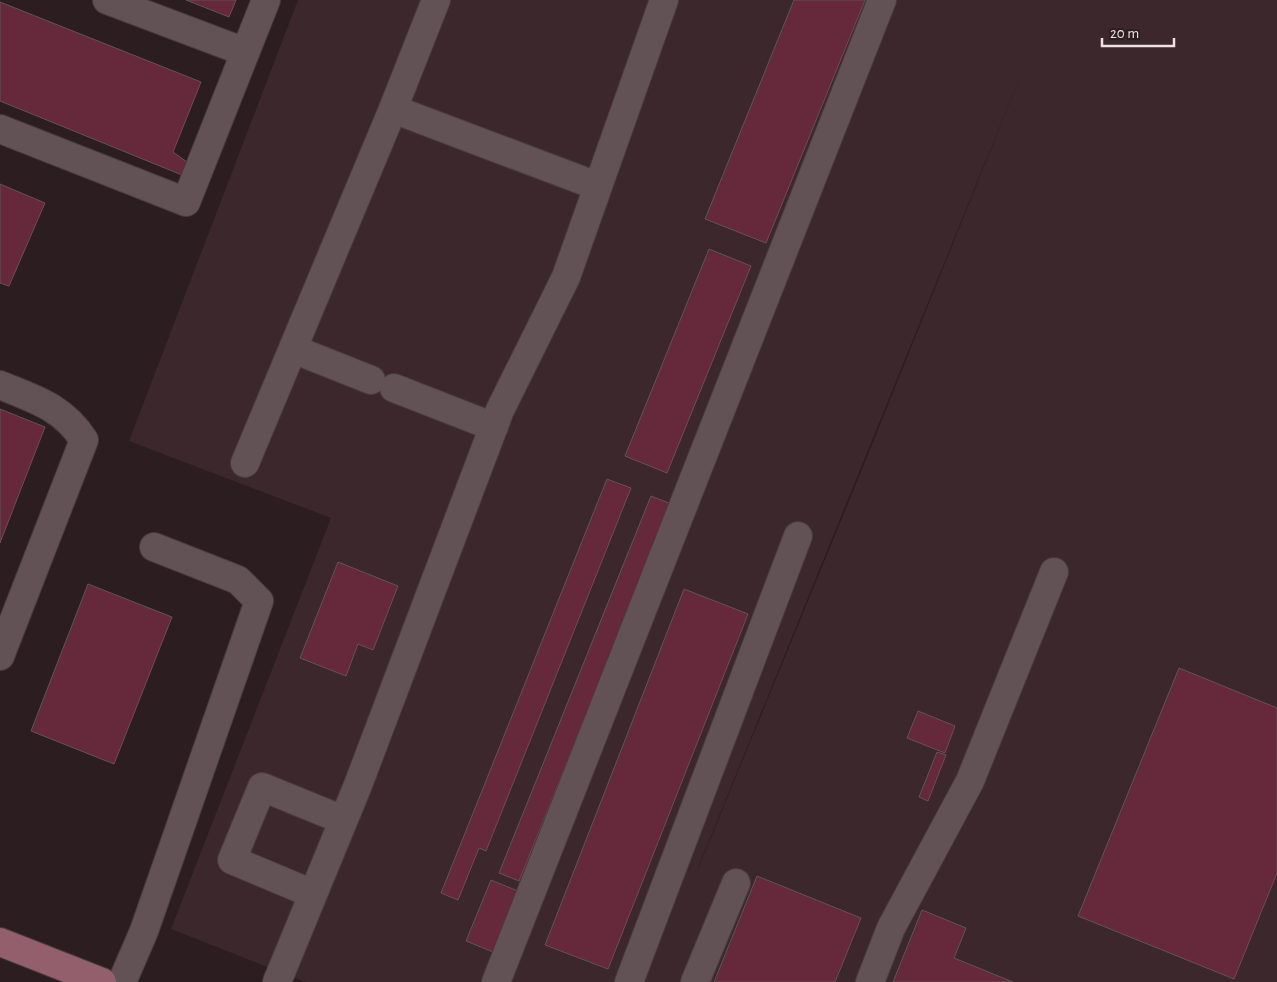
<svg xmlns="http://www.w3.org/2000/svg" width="1277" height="982" font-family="'Alegreya Sans',sans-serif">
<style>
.built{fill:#3b272c;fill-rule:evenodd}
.building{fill:#65293b;stroke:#635356}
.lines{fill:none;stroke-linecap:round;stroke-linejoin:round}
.minor-casing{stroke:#473c3e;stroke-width:30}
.major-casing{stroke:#473c3e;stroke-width:30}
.minor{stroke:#625255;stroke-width:28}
.major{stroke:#945f6c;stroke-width:28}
</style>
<rect width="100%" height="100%" fill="#2b1d20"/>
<!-- built -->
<path class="built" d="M298,0H1277V982H305L171,929L331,518L129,441ZM1026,62L865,462L698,869V868Z"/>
<!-- building -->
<path class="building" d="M186,0H236L229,17Z
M794,0H865L766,243L705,219Z
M0,2L201,82L173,152L187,162L182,175L0,101Z
M0,184L45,203L9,286L0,283Z
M709,249L751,266L667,473L625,456Z
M0,409L45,427L0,543Z
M607,479L631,488L486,851L479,848L458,900L441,893Z
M651,496L671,504L519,881L499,873Z
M338,562L398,586L373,650L358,644L346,676L300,658Z
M88,584L172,617L114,764L31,731Z
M684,589L748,614L608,969L545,945Z
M1179,668L1277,708V873L1234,979L1078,916Z
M918,711L955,726L945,753L907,738Z
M937,752L946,755L928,801L919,797Z
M757,876L861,918L835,982H714Z
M491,880L518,891L493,952L466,941Z
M922,910L966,928L954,958L1013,982H893Z"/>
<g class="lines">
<!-- minor casing -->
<g class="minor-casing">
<path id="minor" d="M107,0L245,52
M436,0L393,109L597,186
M0,129L186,202L266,0
M293,349L371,380
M0,385C34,399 63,407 84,440L0,656
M394,388L494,427
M245,463L393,109
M313,894L232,860L262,787L343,820
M122,982L144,931L259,601L238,580L154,547
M277,982L358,785L500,410L566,277L664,0
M496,982L882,0
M629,982L798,536
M695,982L736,883
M870,982L891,928L970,781L1054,572"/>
</g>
<!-- major casing -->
<g class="major-casing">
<path id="major" d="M0,942L102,982"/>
</g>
<!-- minor -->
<use href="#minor" class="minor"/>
<!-- major -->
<use href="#major" class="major"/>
</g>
<!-- scale -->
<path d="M1102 38v8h72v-8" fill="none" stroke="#ece2e4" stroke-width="2.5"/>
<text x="1110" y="38" font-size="15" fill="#ece2e4" stroke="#2b1d20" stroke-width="4" paint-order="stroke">20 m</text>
</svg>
